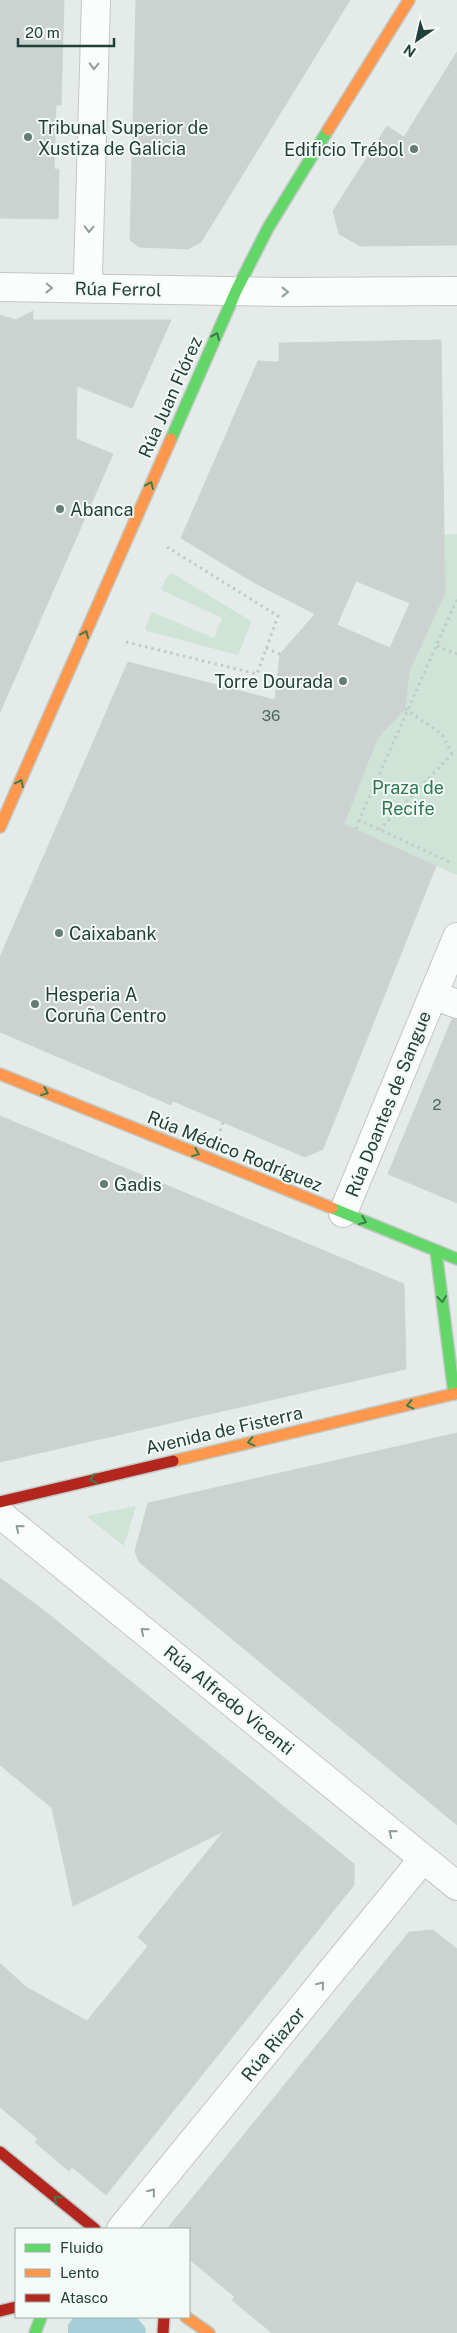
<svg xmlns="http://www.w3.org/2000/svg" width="457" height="2333" font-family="'Public Sans',sans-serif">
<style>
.green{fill:#cee4d7}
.water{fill:#a5ceda}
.building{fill:#ccd2d0;stroke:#ced4d2;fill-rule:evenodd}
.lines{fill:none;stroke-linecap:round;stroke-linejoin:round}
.street-casing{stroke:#c2c8c6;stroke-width:30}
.fast-casing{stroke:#c1c9c6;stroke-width:14}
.slow-casing{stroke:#c1c9c6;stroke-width:14}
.jam-casing{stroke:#c1c9c6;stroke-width:14}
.path{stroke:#c1cbc9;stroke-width:3;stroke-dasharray:2.5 4;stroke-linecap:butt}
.street{stroke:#fbfcfc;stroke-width:28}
.fast{stroke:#63d668;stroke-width:11}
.slow{stroke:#ff974d;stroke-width:11}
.jam{stroke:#b3261e;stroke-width:11}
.oneway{stroke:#8e9e9b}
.oneway2{stroke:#3c7c4c}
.poi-dot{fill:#667c77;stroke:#f4faf7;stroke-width:2}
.labels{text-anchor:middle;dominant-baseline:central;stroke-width:4;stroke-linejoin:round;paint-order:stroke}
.number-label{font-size:15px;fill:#4d6560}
.poi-label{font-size:18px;fill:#22403a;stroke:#f4faf7;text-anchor:start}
.street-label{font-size:18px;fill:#22403a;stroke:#f4faf7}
.park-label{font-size:18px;fill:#2a7850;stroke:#f4faf7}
</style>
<rect width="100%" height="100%" fill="#e5ebe9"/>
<!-- green -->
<path class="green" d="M457,534V875L344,824L377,739L405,709L409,672L445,593L444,535Z
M172,573L251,621C251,624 240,651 238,655L147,631L145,628L152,612L214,638L222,618L161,590L166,578Z
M136,1506L124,1546L86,1516Z"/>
<!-- water -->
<path class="water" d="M74,2317H136L145,2327L146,2333H68V2325Z"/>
<!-- building -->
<path class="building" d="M0,0H64L61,105H56L54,169H59L58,219L0,218Z
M136,0H350L201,242L188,249L139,247L130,240Z
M457,52V245L360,246L339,234L333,211L387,126L404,137Z
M33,311V320H171L132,408L77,386L76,439L113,454L0,712V315L16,320Z
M441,340L445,593L409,672L405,709L377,739L344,824L436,866L323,1149L305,1157L173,1101L171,1105L0,1032V957L128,662L275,700L280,654L315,614L253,582L181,538L258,361L279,362V343ZM356,581L410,603L390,648L337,625Z
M452,1019H457V1203L388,1174Z
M0,1116L404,1284L406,1369L0,1462Z
M457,1433V1825L139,1562L135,1551L148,1503Z
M0,1578L46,1612L354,1864V1885L106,2195L72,2167L69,2171L35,2142L38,2139L0,2107V1963L26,1987L87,2021L148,1946L138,1937L224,1831L73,1906L52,1808L0,1765Z
M433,1930L457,1949V2333H272L232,2300L235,2297L189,2259V2229H167L409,1932Z"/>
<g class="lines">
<!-- street casing -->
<g class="street-casing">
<path id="street" d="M0,287L285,292L457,291
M93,289L88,275L96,0
M433,995L457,1004
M343,1213L457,937
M0,1514L457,1886
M121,2229L423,1859"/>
</g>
<!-- fast casing -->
<g class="fast-casing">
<path id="fast" d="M171,439L236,291L268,228L328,130
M332,1208L457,1259
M436,1251L454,1394
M35,2333L41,2317"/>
</g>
<!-- slow casing -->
<g class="slow-casing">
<path id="slow" d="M328,130L409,0
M0,827L171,439
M0,1074L332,1208
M173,1461L457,1393
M186,2317L209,2333"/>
</g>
<!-- jam casing -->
<g class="jam-casing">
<path id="jam" d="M0,1502L173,1461
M0,2152L95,2229
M0,2311L16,2307
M163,2333L164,2317"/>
</g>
<!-- path -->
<path class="path" d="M126,642L257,674L278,616L167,547
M437,646L457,654
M266,648L280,654
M405,709L442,734L452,754
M356,829L359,820
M379,830L452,754L457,755
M449,862L359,820L457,599
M220,1131L223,1122"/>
<!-- street -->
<use href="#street" class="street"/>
<!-- fast -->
<use href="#fast" class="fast"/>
<!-- slow -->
<use href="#slow" class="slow"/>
<!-- jam -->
<use href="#jam" class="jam"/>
</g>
<!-- one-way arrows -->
<defs><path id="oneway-chevron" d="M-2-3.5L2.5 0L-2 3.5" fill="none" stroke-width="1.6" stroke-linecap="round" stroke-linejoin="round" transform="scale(1.25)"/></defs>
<g class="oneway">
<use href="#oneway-chevron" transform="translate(94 66) rotate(92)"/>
<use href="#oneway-chevron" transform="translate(89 229) rotate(92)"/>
<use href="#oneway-chevron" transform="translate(49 288) rotate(1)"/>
<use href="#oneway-chevron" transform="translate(285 292)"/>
<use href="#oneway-chevron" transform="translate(19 1528) rotate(-141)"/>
<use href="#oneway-chevron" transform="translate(144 1631) rotate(-141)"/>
<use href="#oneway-chevron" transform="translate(392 1833) rotate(-141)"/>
<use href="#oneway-chevron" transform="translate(321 1985) rotate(-51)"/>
<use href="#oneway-chevron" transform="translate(152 2192) rotate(-51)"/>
</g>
<g class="oneway2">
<use href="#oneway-chevron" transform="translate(216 336) rotate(-66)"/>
<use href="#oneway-chevron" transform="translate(150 485) rotate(-66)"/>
<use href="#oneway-chevron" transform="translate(85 634) rotate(-67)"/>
<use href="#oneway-chevron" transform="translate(20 783) rotate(-65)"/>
<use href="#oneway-chevron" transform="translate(45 1092) rotate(22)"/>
<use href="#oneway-chevron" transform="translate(196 1153) rotate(22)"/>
<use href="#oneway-chevron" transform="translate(363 1221) rotate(22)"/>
<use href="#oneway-chevron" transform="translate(442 1299) rotate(83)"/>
<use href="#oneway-chevron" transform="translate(410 1405) rotate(167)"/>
<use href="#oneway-chevron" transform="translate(251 1442) rotate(167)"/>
<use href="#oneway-chevron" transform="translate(93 1479) rotate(167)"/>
<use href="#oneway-chevron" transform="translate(57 2199) rotate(-141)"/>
</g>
<!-- markers -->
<g class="poi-dot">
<circle cx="28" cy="137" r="5"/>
<circle cx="414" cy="149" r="5"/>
<circle cx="60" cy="509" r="5"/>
<circle cx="343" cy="681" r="5"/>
<circle cx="59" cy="933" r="5"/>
<circle cx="35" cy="1004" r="5"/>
<circle cx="104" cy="1184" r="5"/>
</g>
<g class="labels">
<!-- number labels -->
<g class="number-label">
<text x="271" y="715">36</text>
<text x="437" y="1104">2</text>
</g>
<!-- poi labels -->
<g class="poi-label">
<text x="38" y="127">Tribunal Superior de<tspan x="38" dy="21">Xustiza de Galicia</tspan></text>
<text x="404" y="149" text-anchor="end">Edificio Trébol</text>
<text x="70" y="509">Abanca</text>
<text x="333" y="681" text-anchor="end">Torre Dourada</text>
<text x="69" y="933">Caixabank</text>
<text x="45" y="994">Hesperia A<tspan x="45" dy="21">Coruña Centro</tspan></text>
<text x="114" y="1184">Gadis</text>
</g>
<!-- street labels -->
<g class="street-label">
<text transform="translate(118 289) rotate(1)">Rúa Ferrol</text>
<text transform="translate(170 397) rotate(-66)">Rúa Juan Flórez</text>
<text transform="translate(388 1104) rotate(-68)">Rúa Doantes de Sangue</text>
<text transform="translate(235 1151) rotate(22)">Rúa Médico Rodríguez</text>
<text transform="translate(224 1430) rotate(-13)">Avenida de Fisterra</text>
<text transform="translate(229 1700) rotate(39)">Rúa Alfredo Vicenti</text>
<text transform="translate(273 2044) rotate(-51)">Rúa Riazor</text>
</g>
<!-- park labels -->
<g class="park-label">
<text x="408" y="787">Praza de<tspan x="408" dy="21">Recife</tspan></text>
</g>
</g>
<!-- legend -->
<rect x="15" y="2228" width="175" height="90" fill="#f4faf7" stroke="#a0b0ab"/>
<rect x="25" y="2244" width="25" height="8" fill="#63d668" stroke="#a0b0ab"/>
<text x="60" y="2253" font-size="15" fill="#22403a">Fluido</text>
<rect x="25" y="2269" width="25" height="8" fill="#ff974d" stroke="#a0b0ab"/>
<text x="60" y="2278" font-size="15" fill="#22403a">Lento</text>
<rect x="25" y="2294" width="25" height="8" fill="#b3261e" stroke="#a0b0ab"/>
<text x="60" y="2303" font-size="15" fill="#22403a">Atasco</text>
<!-- north arrow -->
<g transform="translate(417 40) rotate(214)" stroke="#f4faf7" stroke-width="4" paint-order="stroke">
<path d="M0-4L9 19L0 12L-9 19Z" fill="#22403a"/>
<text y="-8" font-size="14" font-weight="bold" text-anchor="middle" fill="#22403a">N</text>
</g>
<!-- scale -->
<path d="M18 38v8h96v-8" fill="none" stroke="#22403a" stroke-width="2.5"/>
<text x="25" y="38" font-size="15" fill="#22403a" stroke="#f4faf7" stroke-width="4" paint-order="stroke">20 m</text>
</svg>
